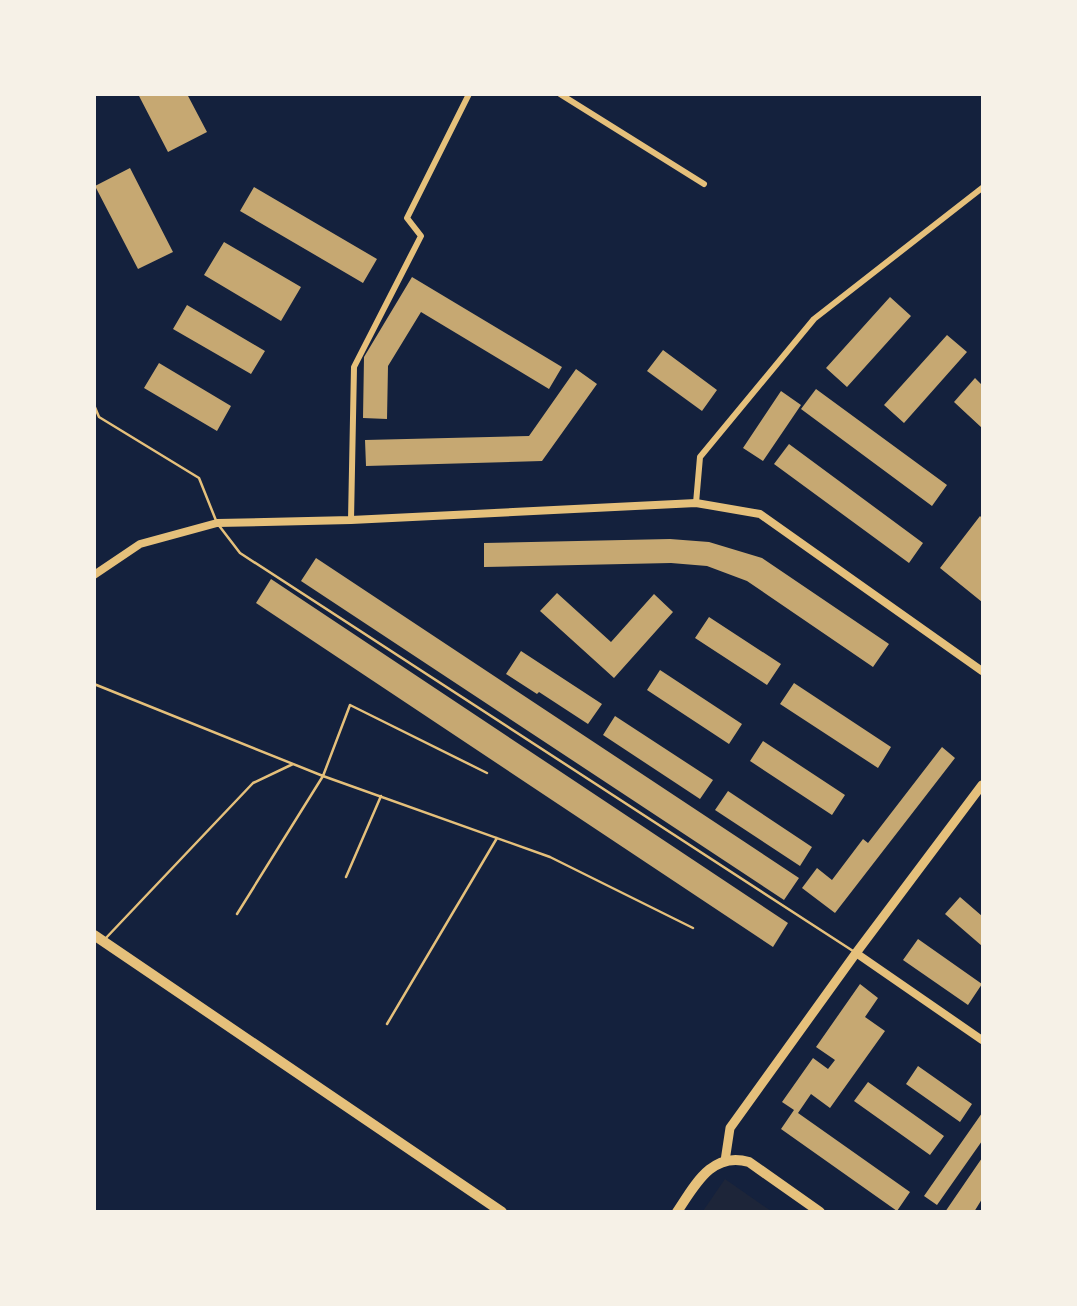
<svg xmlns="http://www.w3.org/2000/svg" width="1077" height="1306" font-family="Rubik,sans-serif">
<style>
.green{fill:#1d2539}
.building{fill:#c6a872}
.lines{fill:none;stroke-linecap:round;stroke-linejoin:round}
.service{stroke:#e5c07b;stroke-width:2.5}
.minor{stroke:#e5c07b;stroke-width:6}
.tertiary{stroke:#e5c07b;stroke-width:8}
.secondary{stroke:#e5c07b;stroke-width:9}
.primary{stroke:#e5c07b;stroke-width:10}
</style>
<rect width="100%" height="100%" fill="#14213d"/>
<!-- green -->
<path class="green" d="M725,1179L771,1211H703Z"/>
<!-- building -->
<path class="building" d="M138,94H187L207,132L168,152Z
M130,168L173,252L138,269L95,186Z
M254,187L377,259L363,283L240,211Z
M224,242L301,287L281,321L204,275Z
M412,277L562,367L549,389L421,312L388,366L387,419L363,418L364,357Z
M890,297L911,316L847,387L826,368Z
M187,305L265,351L251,374L173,329Z
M947,335L967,352L904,423L884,405Z
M663,350L717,390L702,411L647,371Z
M159,363L231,406L217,431L144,388Z
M576,369L597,384L542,461L366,466L365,440L529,436Z
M975,378L982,385V428L954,402Z
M816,389L947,485L932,506L801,409Z
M781,391L801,405L763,461L743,448Z
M789,444L923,543L909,563L774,464Z
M980,516L982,518V602L940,568Z
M670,539L709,542L762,558L889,644L873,667L747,581L707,566L671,563L484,567V543Z
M316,558L799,878L784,900L301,581Z
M271,579L788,923L773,947L256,603Z
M557,593L611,642L654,594L673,612L614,678L540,611Z
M709,617L781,664L767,685L695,638Z
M521,651L602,704L588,724L539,692L537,694L506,674Z
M660,670L742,724L729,744L647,690Z
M794,683L891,747L878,768L780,704Z
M615,716L713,780L700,799L603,735Z
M763,741L845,795L832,815L750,761Z
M942,747L955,758L835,913L802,888L817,868L832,880L863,839L868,843Z
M728,791L812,847L800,866L715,810Z
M960,897L982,916V946L945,914Z
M918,939L982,984L968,1005L903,960Z
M860,984L878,998L865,1017L885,1031L830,1108L811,1094L798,1113L910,1192L897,1211L781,1129L794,1110L782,1102L813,1058L828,1069L835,1060L816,1047Z
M918,1066L972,1104L960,1122L906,1084Z
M868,1082L944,1136L930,1155L854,1101Z
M982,1113V1141L937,1205L924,1196Z
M982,1158V1199L974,1212H945Z"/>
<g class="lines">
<!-- service -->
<path class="service" d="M94,405L99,417L199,478L217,523L240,553L853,951
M94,684L323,776L550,857L693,928
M346,877L381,796
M237,914L323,776L350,705L487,773
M105,939L253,783L293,764
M387,1024L497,838"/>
<!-- minor -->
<path class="minor" d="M560,94L704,184
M696,503L700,457L814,319L982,188
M351,520L354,367L421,236L407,218L469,94"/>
<!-- tertiary -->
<path class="tertiary" d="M94,575L140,544L217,523L351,520L696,503L760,514L982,671
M856,953L982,1040"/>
<!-- secondary -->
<path class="secondary" d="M725,1161L730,1128L856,953L982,785"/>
<!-- primary -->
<path class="primary" d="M94,935L502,1212
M677,1212C695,1185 712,1151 749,1162L820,1212"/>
</g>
<!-- border -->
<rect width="1077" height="1306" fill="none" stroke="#f6f1e7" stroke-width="192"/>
</svg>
